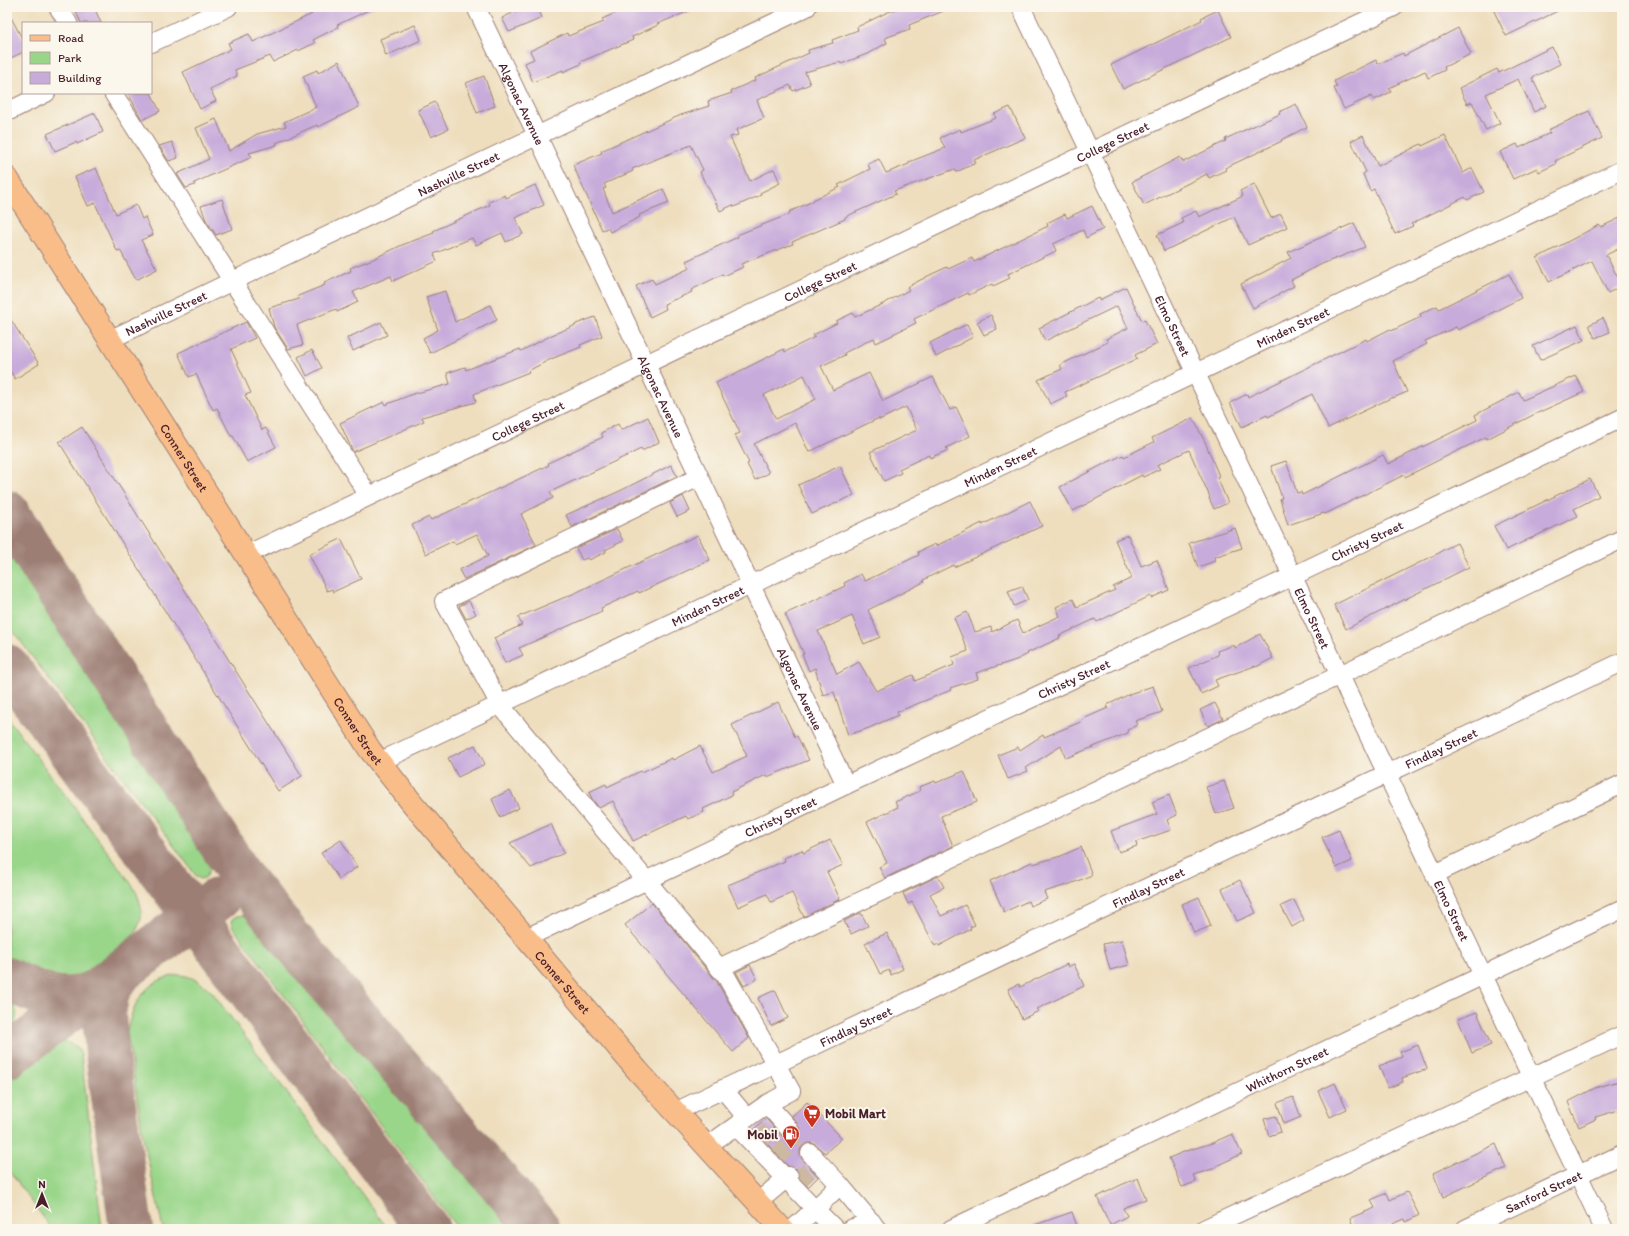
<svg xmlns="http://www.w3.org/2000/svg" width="1629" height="1236" font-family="Itim,sans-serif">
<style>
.green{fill:#9ad68a;stroke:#727a5a}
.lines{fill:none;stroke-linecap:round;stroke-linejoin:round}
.taxiway{stroke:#9c7e74;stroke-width:44}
.building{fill:#c7acdb;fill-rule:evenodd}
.minor-tunnel{stroke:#cdb8a1;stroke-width:18;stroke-dasharray:18 9;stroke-linecap:butt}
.minor-casing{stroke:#9c7e74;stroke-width:20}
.major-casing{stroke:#9c7e74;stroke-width:24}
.minor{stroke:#fff;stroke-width:18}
.major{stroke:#f9bd89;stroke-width:22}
.labels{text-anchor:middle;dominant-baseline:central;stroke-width:4;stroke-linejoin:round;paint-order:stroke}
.street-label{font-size:13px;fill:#4a1f2b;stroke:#fbf7ec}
.poi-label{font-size:13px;font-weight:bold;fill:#4a1f2b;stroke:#fbf7ec;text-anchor:start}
</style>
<rect width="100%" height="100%" fill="#fbf7ec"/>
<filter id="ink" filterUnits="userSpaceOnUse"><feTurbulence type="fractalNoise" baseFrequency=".025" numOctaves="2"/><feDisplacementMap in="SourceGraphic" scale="8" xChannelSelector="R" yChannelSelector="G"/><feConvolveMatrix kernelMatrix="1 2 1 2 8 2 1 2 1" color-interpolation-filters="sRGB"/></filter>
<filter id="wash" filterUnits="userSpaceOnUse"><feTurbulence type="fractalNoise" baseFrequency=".012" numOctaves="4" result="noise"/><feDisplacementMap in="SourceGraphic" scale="16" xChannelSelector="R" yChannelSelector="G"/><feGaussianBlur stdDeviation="0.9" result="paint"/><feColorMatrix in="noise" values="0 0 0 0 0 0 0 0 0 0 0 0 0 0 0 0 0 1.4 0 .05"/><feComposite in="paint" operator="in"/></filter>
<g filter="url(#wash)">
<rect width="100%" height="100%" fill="#eedebe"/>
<!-- green -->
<path class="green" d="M7,544L206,854L211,866L206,877L201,879L197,877L7,623Z
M7,717L133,886C154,923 132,940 103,960C91,969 80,977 65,978C45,979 25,966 7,959Z
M245,915L252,918L517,1229H458L233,927L231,922L232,919L237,916Z
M178,975C191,975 202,983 212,992L388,1229H163L143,1137L127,1031C133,1002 146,979 178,975Z
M7,1000C21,1008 18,1023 7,1032Z
M65,1041L77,1047L81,1055L102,1229H52L7,1168V1082C17,1070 50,1042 65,1041Z"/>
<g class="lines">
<!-- taxiway -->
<path class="taxiway" d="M7,512L243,879L305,956L539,1229
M7,666L428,1229
M122,971L108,990L104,1014L107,1053L131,1229
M7,979C36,992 62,1007 93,992
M7,1057L218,899"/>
</g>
<g id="blocks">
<!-- building -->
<path class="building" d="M74,7H94L101,23H81Z
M317,7H375L337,25L338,27L313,40L315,43L298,51V50L273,62L270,56L235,70L237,76L210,89L216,101L200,109L183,72L231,49L228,43L249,34L253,42L312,14L310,10Z
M525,7H538L542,18L509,32L502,18Z
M629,7L697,8L657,24L658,25L632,37L633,40L580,62L581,64L563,72V70L533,82L525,63L534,59L530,51L567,33L568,36L604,22L602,19Z
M903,7L951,8L909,25L910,29L885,38L887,43L867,54L841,64L840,62L805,72L810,84L793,91L790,85L757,100L764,118L736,130L738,135L730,137L750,181L774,169L780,183L760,193L761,195L734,207L733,205L720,211L706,183H705L700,172L703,170L691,145L632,169L633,171L604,184L606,188L603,189L612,212L663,189L669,203L639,215L640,217L610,232L608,228L602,230L573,165L602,153L601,151L681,115L709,106L708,101L732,93L731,91L756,80L755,78L809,53L808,50L833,43L832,40L858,30L857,27L888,12Z
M1492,7H1566L1506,36Z
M7,10L23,40V52L7,60Z
M1218,10L1231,37L1123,89L1111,65L1202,20L1201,18Z
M415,25L421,40L386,56L380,39Z
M1458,28L1471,54L1444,67L1445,70L1428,78L1425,71L1389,88L1391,92L1374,100L1372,96L1344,109L1334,88L1337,87L1334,81L1376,60L1378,64L1403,53L1404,56Z
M1552,47L1560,64L1532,78L1546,106L1534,112L1518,79L1486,94L1500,123L1486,130L1472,102L1467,104L1459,88L1497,69L1499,73Z
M339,61L359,107L318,127L317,125L276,143L277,145L249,153L252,157L194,183L195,185L186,188L177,174L209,159L196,128L216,119L229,151L257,134L286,126L284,122L316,107L303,76L317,70L318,73Z
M484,76L495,106L477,113L466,83Z
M128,93H151L160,111L142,120Z
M435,102L448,129L431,137L418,110Z
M1296,104L1307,127L1281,140L1282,141L1225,168L1226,170L1209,178L1207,174L1144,205L1132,182L1180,157L1183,162L1226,141L1225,139L1280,114L1279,112Z
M1010,107L1025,138L974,160L976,163L956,172L955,169L894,191L896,194L845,217V219L792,242L793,244L741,264L743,267L724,276L723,274L691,290L692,292L664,304L666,309L650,317L636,286L652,279L655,284L690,268L686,261L738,237L737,235L790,214L789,212L813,201V200L840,187L838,185L870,169L868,164L879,159L886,173L909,164V162L945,148L940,138L960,129L961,132L996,118L994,114Z
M1589,111L1602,138L1555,161L1556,164L1539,172L1537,168L1513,179L1500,152L1517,144L1519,148L1550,133L1548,130Z
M95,113L103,132L77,144L76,142L55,151L47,134Z
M1363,135L1378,166L1421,144L1422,146L1445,135L1463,173L1472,168L1484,192L1467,200L1465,197L1411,224L1413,226L1395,234L1374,189L1370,191L1363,174L1366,172L1351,141Z
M172,142L178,158L169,161L159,146Z
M96,168L116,214L136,205L142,219L145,217L153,235L141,240L157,269L136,280L120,250L117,251L95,203L88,206L75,177Z
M1254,184L1271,218L1281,214L1287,227L1248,245L1234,217L1164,251L1157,235L1183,223L1181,218L1196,211L1199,217L1243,196L1240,191Z
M535,185L544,205L515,218L523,234L506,242L502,233L476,245L472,238L434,254L437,261L393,281L391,276L353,292L358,302L337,312L336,309L297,325L303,345L288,349L274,327L269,308L299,299L298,296L325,285L324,283L351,271L350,268L373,259L402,245L434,233L433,231L490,205L489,202L505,195L506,198Z
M222,199L232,229L216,235L206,220L201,206Z
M1092,206L1103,229L1086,238L1083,230L1053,244L1056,251L1008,274L1010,278L993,286L992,284L969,295L968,293L914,319L916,323L893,334V335L876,343L874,338L844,353L845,355L821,366L833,390L869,373L883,401L933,377L950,410L956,407L970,436L946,448L948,450L930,458L929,455L899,469L901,473L884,481L870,452L917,430L906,407L879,420V418L809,452L795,423L754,444L769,473L755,480L747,464L749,463L735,435L740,433L716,383L784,349L785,352L815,337L813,335L837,323L836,321L853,313L855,317L885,303L909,290L907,287L930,275L947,267L948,269L972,258L974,262L1048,226L1047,223L1065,214L1067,218ZM804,375L816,399L776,419L764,395Z
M1622,217V247L1606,255L1622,286L1608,293L1592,261L1549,282L1537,258L1599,225L1601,227Z
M1354,223L1365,247L1322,264L1291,280L1294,286L1253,308L1241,284L1291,258L1288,252Z
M1509,274L1521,298L1458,330L1456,327L1425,341L1427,344L1393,361L1407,392L1393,398V397L1328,428L1312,394L1268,417L1267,415L1242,427L1230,403L1247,394L1248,397L1366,339L1367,341L1390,329L1391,331L1421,317L1420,314L1437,306L1439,309Z
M1126,287L1142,321L1145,320L1157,344L1135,355L1137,359L1065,392L1067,396L1050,404L1038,380L1062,369L1060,365L1108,342L1106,339L1128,328L1117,306L1045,341L1039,328L1098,298L1099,300Z
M445,291L455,322L490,305L497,320L430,353L423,338L438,330L426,297Z
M7,314L39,364L15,379L7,366Z
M991,315L997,329L984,335L977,322Z
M595,317L602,336L580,345L581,347L551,359L528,371L529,372L474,394L476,402L422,417L424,421L353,452L340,423L384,402L385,405L413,394L450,384L447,373L465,367L466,370L520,349L521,351L552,335L576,325V324Z
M1603,318L1610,332L1595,338L1589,325Z
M246,322L255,338L231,349L251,393L245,395L262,430L266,428L276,447L247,462L233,436H231L217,408L213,410L196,374L189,377L178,353Z
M381,322L387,335L353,351L347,338Z
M967,324L973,337L936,357L930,343Z
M1577,325L1584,340L1540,360L1533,346Z
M312,350L322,368L307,376L298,357Z
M1576,376L1584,392L1533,415L1487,439L1486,437L1447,456L1405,477L1404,475L1325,514L1324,513L1288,525L1280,499L1282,498L1271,466L1286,461L1297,493L1301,492L1302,495L1383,455L1388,464L1477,420L1475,415L1519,392L1523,400Z
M648,417L659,442L642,451L641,449L550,492L553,498L521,514L536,545L464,579L459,570L488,556L477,534L455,544L453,541L426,554L412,525L429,517L431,520L549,465L548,463L603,437L601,433L618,424L621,430Z
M1193,418L1205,442L1219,476L1217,477L1228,503L1214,509L1209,498L1210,497L1189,450L1157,465L1160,469L1143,477L1142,475L1073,511L1060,487L1106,463L1123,455L1124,457L1154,442L1152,438Z
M82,427L302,776L278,791L59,442Z
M671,465L677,476L572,527L566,515L620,491Z
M840,466L854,495L812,514L798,485Z
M1590,479L1599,496L1574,509L1578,516L1506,550L1494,526Z
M683,496L690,511L677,517L670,503Z
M1030,501L1042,526L954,567L953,565L923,580L924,582L868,610L880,637L864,644L852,616L818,631L837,674L859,662L876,691L913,675L915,681L954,665L952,657L968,651L954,618L967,612L975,632L991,627L992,632L1017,620L1023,633L1060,616L1056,607L1073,599L1077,607L1115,590L1113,587L1132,578L1115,540L1128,535L1141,566L1157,560L1169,590L1151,598L1150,596L1097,622L1095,619L1059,636L1060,638L1027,653L1028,654L1016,660L976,673L978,679L950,688L951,690L897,712L898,715L869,728L848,735L834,692L823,695L815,668L809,671L802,654H804L785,614L845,586L844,583L861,574L865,581L919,555L918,552L935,544L936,546L982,523V525Z
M1235,528L1242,548L1214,557L1215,561L1198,567L1189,543Z
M617,529L623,541L605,550L606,552L589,560L587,558L582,560L576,548Z
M698,535L710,560L639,593L638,591L601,608L602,611L519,648L523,655L505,663L494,638L522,625L518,617L575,593Z
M341,539L361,579L333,592L332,589L327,591L309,554Z
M1457,543L1469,567L1346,629L1334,605L1441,552V551Z
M1022,586L1028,600L1014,606L1008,591Z
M469,601L476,614L466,619L459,606Z
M1260,634L1273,658L1256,667L1255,666L1215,680L1218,686L1201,694L1189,668L1218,655L1217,651L1234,645L1235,648Z
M1153,686L1162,712L1135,721L1137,725L1127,730L1128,733L1066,758L1061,746L1026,768L1028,771L1008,779L998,755L1018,747L1020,750L1043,735L1044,737L1083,721V719L1108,708L1107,705L1132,693Z
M778,702L795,737L797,736L809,760L767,777L766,775L731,792L732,795L703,809L704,812L688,819L686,816L633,841L613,801L599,808L592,799L589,792L606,784L607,787L641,771L642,772L672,758L673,760L700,746L713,772L747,756L732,725Z
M1215,703L1223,719L1208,726L1200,710Z
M475,745L485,764L458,777L448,758Z
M964,771L977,802L941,816L953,846L885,878L879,867L887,863L867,822L898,807L895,802L920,791L919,787L935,781L936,783Z
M1224,781L1234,808L1216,814L1206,787Z
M510,790L519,808L500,817L492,799Z
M1169,795L1177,815L1167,820L1171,830L1136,842L1137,846L1119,852L1111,831L1157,814L1152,802Z
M551,824L564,853L531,868L510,843Z
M1339,830L1352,861L1336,868L1322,837Z
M341,840L357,867L339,879L321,853Z
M830,840L843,865L827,872L840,899L804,917L792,893L771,902L767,894L738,907L728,885L785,861L784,858L802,850L803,853Z
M1081,847L1092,875L1070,884L1044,892L1047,899L1030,906L1028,901L1004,912L990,881L1032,862L1033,864L1061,856Z
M938,876L944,887L930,894L941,916L965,905L975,925L970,927L971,929L939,946L938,944L935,946L912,902L908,904L903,893Z
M1240,880L1256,913L1237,921L1222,889Z
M1199,897L1211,926L1194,933L1182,904Z
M1294,900L1304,920L1292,927L1281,906Z
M652,903L717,982L749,1038L733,1052L625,925Z
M861,913L868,926L851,934L844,921Z
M887,933L903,969L891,975L889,970L880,974L865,943Z
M1122,940L1129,965L1110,970L1103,944Z
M1067,964L1068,967L1074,964L1084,986L1037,1009L1039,1011L1022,1019L1008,989L1019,984L1020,987Z
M750,965L757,979L744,986L736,972Z
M775,990L788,1018L771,1026L758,998Z
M1477,1012L1491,1045L1472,1053L1458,1019Z
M1418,1045L1427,1069L1402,1078L1403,1082L1388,1088L1379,1066L1402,1057L1400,1052Z
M1622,1080V1109L1595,1117L1596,1119L1579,1127L1568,1102L1595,1088Z
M1335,1083L1347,1109L1330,1117L1318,1091Z
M1293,1097L1301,1117L1284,1124L1277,1103Z
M807,1102L842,1138L825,1153L813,1143H807L803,1146L800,1150V1156L818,1177L808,1187L799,1177L797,1169L788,1166L754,1130L766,1119L786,1140H792L797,1138L800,1134V1128L792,1116Z
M1276,1116L1281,1132L1269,1136L1264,1119Z
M1232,1134L1242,1154L1216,1166V1168L1193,1175L1196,1182L1182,1187L1169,1158L1186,1151L1212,1143Z
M1496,1144L1506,1168L1443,1197L1433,1173Z
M1138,1178L1146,1199L1123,1208L1127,1216L1110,1225L1097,1197L1121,1185Z
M1407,1192L1419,1215L1406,1222L1405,1219L1380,1229H1354L1350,1218L1375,1208L1371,1200L1387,1193L1390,1200Z
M1072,1212L1078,1229H1029V1227Z"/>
</g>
</g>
<g filter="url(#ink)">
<use href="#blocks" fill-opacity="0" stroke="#9c7e74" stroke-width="1"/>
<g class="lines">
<!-- minor-tunnel -->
<path class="minor-tunnel" d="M757,1143L775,1126
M773,1159L797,1138
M796,1183L818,1162"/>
<!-- minor casing -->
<g class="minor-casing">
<g id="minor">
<path d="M58,7L68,23"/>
<path id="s1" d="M476,7L846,785"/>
<path id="s2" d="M1021,7L1604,1229"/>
<path d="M151,43L228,7"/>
<path d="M113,93L369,496"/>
<path d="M7,112L46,93"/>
<path id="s3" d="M109,340L807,7"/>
<path d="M699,477L444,601L500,705L726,976L791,1091L767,1104"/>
<path id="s4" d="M246,555L1394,7"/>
<path id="s5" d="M379,762L1622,170"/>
<path d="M1435,874L1622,784"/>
<path id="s6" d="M526,938L846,785L1293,576L1622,418"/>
<path d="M719,968L1340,675L1622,539"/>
<path d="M723,1089L747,1118"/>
<path id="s7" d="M675,1112L1622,662"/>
<path d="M736,1126L815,1209L793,1229"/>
<path d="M707,1146L767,1104L790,1130"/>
<path d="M810,1153L840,1185L877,1229"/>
<path d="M758,1202L789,1176"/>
<path d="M835,1229L815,1209L840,1185"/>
<path d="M850,1229L872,1222"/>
<path id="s8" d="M951,1229L1622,909"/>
<path d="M1204,1229L1622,1035"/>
<path id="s9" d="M1465,1229L1622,1154"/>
</g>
</g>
<!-- major casing -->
<g class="major-casing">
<g id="major">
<path id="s10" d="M7,178L370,750L413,804L638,1071L782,1229"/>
</g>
</g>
<!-- minor -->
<use href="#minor" class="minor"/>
<!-- major -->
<use href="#major" class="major"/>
</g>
</g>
<!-- icons -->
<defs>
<g id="supermarket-pin" transform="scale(0.9)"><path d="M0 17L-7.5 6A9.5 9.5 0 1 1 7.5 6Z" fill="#c8321e" stroke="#fbf7ec"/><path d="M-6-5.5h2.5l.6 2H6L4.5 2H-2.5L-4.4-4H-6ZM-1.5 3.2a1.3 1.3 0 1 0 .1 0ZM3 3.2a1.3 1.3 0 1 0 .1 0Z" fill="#fff"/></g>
<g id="fuel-pin" transform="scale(0.9)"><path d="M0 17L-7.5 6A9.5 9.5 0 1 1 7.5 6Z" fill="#c8321e" stroke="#fbf7ec"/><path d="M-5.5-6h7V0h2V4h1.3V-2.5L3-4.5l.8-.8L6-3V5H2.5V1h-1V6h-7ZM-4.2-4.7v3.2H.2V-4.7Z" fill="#fff"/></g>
</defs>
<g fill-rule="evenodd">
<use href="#supermarket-pin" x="812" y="1113"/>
<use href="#fuel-pin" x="791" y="1134"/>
</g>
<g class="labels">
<!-- street labels -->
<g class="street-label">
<text stroke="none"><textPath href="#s1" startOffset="107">Algonac Avenue</textPath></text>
<text stroke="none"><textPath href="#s4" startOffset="960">College Street</textPath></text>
<text stroke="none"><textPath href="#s3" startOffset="387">Nashville Street</textPath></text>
<text stroke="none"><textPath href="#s4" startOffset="636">College Street</textPath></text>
<text stroke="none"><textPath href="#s3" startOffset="63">Nashville Street</textPath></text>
<text stroke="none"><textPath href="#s2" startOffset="353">Elmo Street</textPath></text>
<text stroke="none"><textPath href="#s5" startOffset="1012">Minden Street</textPath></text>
<text stroke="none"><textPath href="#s1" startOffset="431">Algonac Avenue</textPath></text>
<text stroke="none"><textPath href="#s4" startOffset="312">College Street</textPath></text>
<text stroke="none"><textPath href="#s10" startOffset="331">Conner Street</textPath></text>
<text stroke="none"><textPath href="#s5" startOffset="688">Minden Street</textPath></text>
<text stroke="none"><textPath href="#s6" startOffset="930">Christy Street</textPath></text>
<text stroke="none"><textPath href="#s5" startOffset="364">Minden Street</textPath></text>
<text stroke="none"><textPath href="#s2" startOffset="677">Elmo Street</textPath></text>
<text stroke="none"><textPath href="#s6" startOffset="606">Christy Street</textPath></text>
<text stroke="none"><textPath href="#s1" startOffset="755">Algonac Avenue</textPath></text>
<text stroke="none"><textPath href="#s10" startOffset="655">Conner Street</textPath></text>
<text stroke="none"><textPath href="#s7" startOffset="848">Findlay Street</textPath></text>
<text stroke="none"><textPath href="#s6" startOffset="282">Christy Street</textPath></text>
<text stroke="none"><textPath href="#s7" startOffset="524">Findlay Street</textPath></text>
<text stroke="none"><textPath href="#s2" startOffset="1001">Elmo Street</textPath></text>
<text stroke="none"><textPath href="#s10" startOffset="979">Conner Street</textPath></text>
<text stroke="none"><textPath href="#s7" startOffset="200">Findlay Street</textPath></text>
<text stroke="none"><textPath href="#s8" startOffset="372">Whithorn Street</textPath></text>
<text stroke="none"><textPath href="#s9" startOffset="87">Sanford Street</textPath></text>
</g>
<!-- poi labels -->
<g class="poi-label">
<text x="825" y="1113">Mobil Mart</text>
<text x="778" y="1134" text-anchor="end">Mobil</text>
</g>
</g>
<!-- margin -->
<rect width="1629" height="1236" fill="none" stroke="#fbf7ec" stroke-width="24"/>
<!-- legend -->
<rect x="22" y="22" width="130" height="72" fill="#fbf7ec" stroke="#b4a19f"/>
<rect x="30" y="35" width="20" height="6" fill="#f9bd89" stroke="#b4a19f"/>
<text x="58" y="42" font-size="12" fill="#4a1f2b">Road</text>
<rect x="30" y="52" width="20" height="12" fill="#9ad68a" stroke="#b4a19f"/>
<text x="58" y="62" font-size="12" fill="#4a1f2b">Park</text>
<rect x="30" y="72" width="20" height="12" fill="#c7acdb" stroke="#b4a19f"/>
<text x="58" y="82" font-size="12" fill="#4a1f2b">Building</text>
<!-- north arrow -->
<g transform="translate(42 1194)" stroke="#fbf7ec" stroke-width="3" paint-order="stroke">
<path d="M0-3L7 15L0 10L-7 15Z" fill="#4a1f2b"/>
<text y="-6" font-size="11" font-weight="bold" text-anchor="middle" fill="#4a1f2b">N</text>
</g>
</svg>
